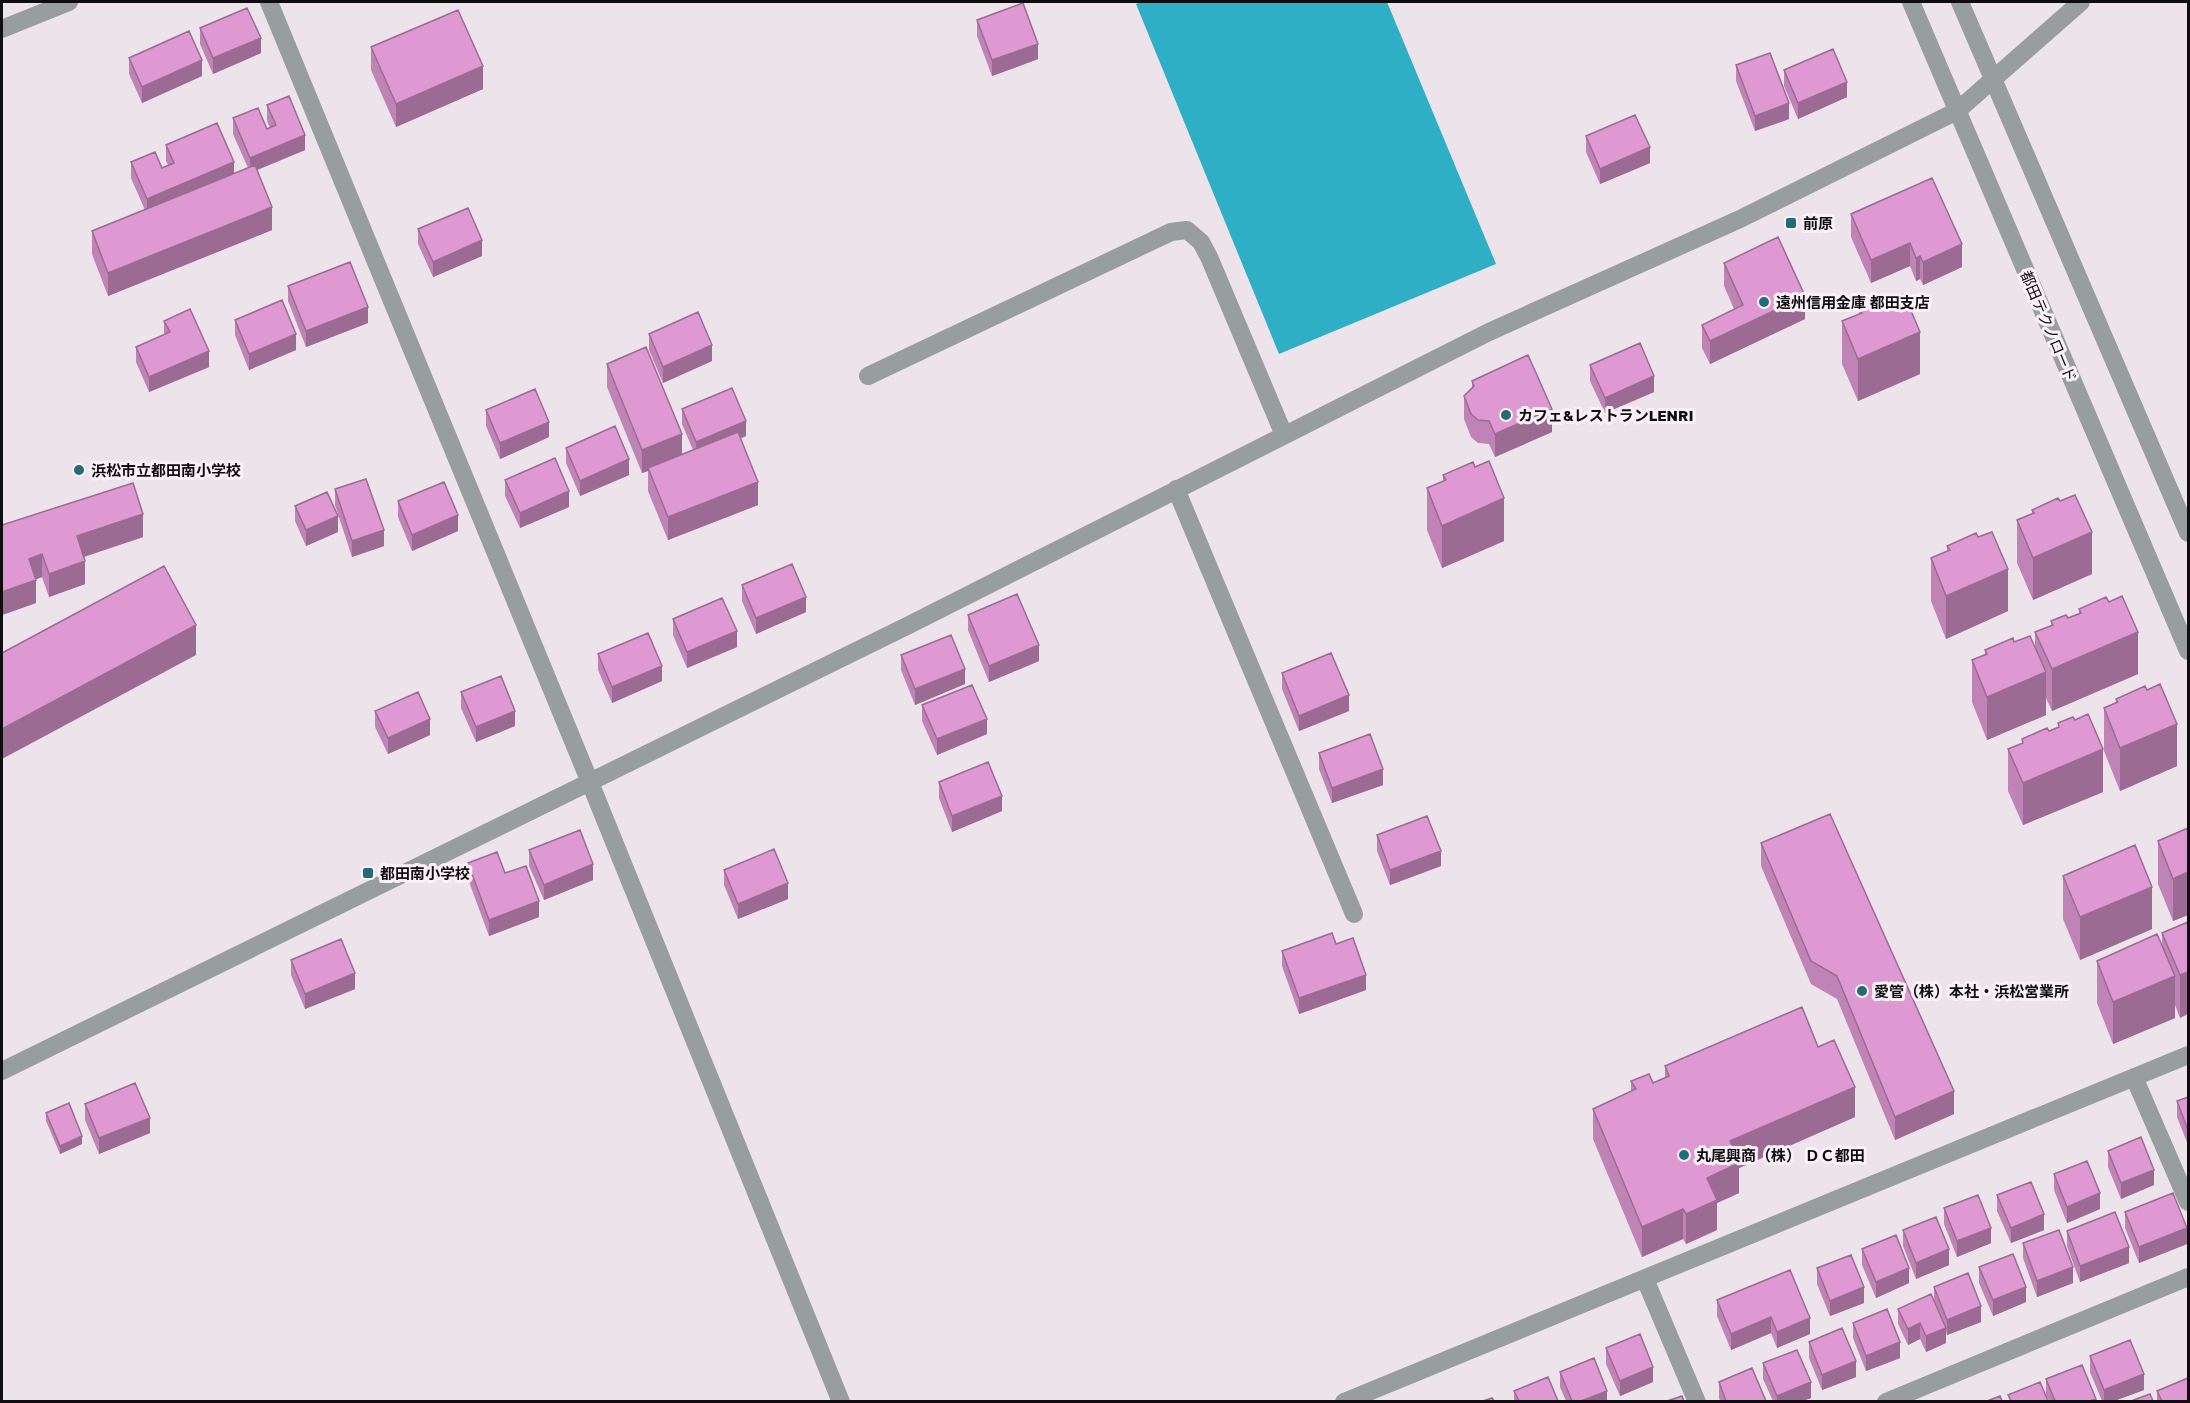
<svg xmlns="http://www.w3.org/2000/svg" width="2190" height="1403" font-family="'Golos Text','Noto Sans JP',sans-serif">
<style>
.water{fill:#2fafc5}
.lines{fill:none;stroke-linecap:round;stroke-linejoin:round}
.minor{stroke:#989e9f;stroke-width:18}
.wall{fill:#bf84b5}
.shaded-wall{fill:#9b6b93}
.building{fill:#de99d2;stroke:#9b6b93;stroke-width:1.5}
.poi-dot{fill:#236b78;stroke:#faf1f8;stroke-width:2}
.labels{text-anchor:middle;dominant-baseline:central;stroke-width:6;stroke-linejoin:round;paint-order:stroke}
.poi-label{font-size:15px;font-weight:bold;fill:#100d10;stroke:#faf1f8;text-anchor:start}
.street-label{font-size:15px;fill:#100d10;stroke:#faf1f8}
</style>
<rect width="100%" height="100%" fill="#ede3eb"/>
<!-- water -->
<path class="water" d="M1141,2H1387L1496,264L1279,354L1136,4Z"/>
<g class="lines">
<!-- minor -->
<path class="minor" d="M269,2L589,780L841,1402
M1911,2L2188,651
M1960,2L2188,533
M2,29L69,2
M868,376L1171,232L1187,230L1201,242L1209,257L1284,435
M1176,489L1354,914
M2,1071L907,626L1489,332L1740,219L1957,111L2081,2
M2134,1077L2188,1202
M1645,1279L1697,1402
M1344,1402L2188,1055
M1886,1402L2188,1277"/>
</g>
<!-- wall -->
<path class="wall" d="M977,20L1038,59L992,76L977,36Z
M200,28L261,53L213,74L200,44Z
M371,47L483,89L396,127L371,70Z
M129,58L202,76L142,103L129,74Z
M1736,65L1789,119L1755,131L1736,81Z
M1784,70L1847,97L1798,119L1784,86Z
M267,105L305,150L257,170L272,230L108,296L92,254V231L145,210L131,178V162L162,168L168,165L166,161V145L234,174L248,168L233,134V118L267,129L270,128L267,121Z
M1586,136L1650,163L1600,184L1586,152Z
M1851,214L1962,267L1923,285L1920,279L1916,281L1910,266L1871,283L1851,237Z
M418,229L482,256L433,277L418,244Z
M1724,263L1805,319L1710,364L1702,348V325L1734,309L1724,286Z
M288,286L368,323L306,347L288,301Z
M1859,309L1920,374L1858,401L1842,364V321L1859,314Z
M235,320L296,350L249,370L235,335Z
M164,321L209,367L149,392L136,362V347L164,335Z
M649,334L712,361L663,383L649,350Z
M607,364L682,454L693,450L682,424V409L746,436L741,438L758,505L668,540L648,491V471L642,473L607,387Z
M1590,365L1654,392L1605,413L1590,381Z
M1472,381L1552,432L1495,457L1489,444L1478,443L1471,437L1464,419V396L1472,388Z
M486,410L549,437L500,459L486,426Z
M566,448L629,475L580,496L566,463Z
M1443,475L1504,541L1442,568L1427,530V488L1443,481Z
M505,480L569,507L520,528L505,496Z
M335,489L384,546L352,557L335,505Z
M398,501L458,531L412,551L398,517Z
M295,506L338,532L306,546L295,521Z
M2032,510L2092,574L2033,600L2017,563V520L2032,514Z
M2,525L143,537L84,557L85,584L49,597L42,577L36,579V603L2,615Z
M1947,546L2008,611L1946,639L1931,601V558L1947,551Z
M742,585L806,612L756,634L742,601Z
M2079,609L2138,674L2052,711L2046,698V715L1987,740L1972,702V660L1985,654V650L2014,642L2035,648V632L2051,626V621L2068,618L2079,614Z
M968,615L1039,661L989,682L968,630Z
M673,619L737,647L687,668L673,635Z
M598,654L662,681L612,703L598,670Z
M901,655L965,684L915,705L901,670Z
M1282,673L1349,711L1299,731L1282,689Z
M461,692L515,726L476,742L461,708Z
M2116,699L2177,766L2120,791L2104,751V708L2116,702Z
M922,705L987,734L937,755L922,721Z
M375,711L430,735L388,754L375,727Z
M2058,723L2103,792L2023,825L2008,791V749L2022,743V739L2049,731L2058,727Z
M1319,753L1383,785L1332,803L1319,769Z
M939,782L1002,811L952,832L939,798Z
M2188,828V915L2173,921L2158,884V841Z
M1377,835L1441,866L1390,885L1377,851Z
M1761,843L1954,1114L1895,1140L1837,999L1811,984L1761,866Z
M529,850L593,880L544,900L529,866Z
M468,863L505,873L539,917L489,936L468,879Z
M724,870L788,899L738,919L724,885Z
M2063,876L2152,929L2080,960L2063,919Z
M2188,922L2180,1018L2175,1005V1018L2113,1044L2097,1003V961L2162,946V933Z
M1336,944L1366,990L1299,1014L1282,966V951Z
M291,960L355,989L305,1009L291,975Z
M1818,1047L1855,1117L1739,1168V1193L1717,1203V1230L1686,1244L1683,1239L1642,1257L1593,1139V1109L1631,1092V1081L1653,1083L1665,1078V1066Z
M2188,1097V1145L2177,1117V1101Z
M85,1104L150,1133L99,1154L85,1120Z
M46,1113L82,1144L60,1154L46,1121Z
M2108,1151L2154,1185L2121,1199L2108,1167Z
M2054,1174L2100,1209L2067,1223L2054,1190Z
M1997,1195L2044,1230L2011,1243L1997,1211Z
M1944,1208L1991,1243L1957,1257L1944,1224Z
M2125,1212L2187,1244L2139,1263L2125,1228Z
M1903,1230L1949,1265L1916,1279L1903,1246Z
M2067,1231L2129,1263L2080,1282L2067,1246Z
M2023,1243L2073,1283L2037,1297L2023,1258Z
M1862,1249L1909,1283L1876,1298L1862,1265Z
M1979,1267L2026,1302L1993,1316L1979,1283Z
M1817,1268L1864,1303L1830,1316L1817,1284Z
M1790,1270L1810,1334L1777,1348L1771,1333L1731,1350L1717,1316V1300Z
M1934,1287L1981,1322L1947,1335L1946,1331V1343L1926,1352L1920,1339L1908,1345L1898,1324V1309L1934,1301Z
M1853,1323L1900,1358L1866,1371L1853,1338Z
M1809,1342L1856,1377L1822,1390L1809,1358Z
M1606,1348L1653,1382L1620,1396L1606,1364Z
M2090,1356L2144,1390L2114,1401H2102L2090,1372Z
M1763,1363L1811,1398L1802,1401H1773L1763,1379Z
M1560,1372L1607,1401H1566L1560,1387Z
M2046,1379L2096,1401H2049L2046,1395Z
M1719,1382L1766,1401H1720L1719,1398Z
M1514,1391L1558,1401H1514Z
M2157,1391L2188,1401H2157Z"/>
<!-- shaded-wall -->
<path class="shaded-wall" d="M261,38V53L213,74V58Z
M1038,44V59L992,76V60Z
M202,60V76L142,103V87Z
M483,66V89L396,127V104Z
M1847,82V97L1798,119V103Z
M1789,103V119L1755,131V116Z
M305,135V150L250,173V158Z
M1650,147V163L1600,184V169Z
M234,162V178L147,215V199Z
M272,207V230L108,296V273Z
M482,240V256L433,277V262Z
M1910,243V266L1871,283V260Z
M1962,244V267L1923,285V262Z
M1920,256V279L1916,281V258Z
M1805,296V319L1710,364V341Z
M368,307V323L306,347V331Z
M1920,332V374L1858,401V359Z
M296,334V350L249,370V354Z
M712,345V361L663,383V367Z
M209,351V367L149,392V377Z
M1654,376V392L1605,413V398Z
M1552,409V432L1495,457V434Z
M746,421V436L696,457V442Z
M549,422V437L500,459V443Z
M682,434V457L648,468V471L642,473V450Z
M629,459V475L580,496V481Z
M758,482V505L668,540V517Z
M569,491V507L520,528V513Z
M1504,498V541L1442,568V526Z
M143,514V537L77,559V536Z
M458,515V531L412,551V535Z
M338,516V532L306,546V530Z
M384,530V546L352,557V541Z
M2092,532V574L2033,600V558Z
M42,554V577L29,582V559Z
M85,561V584L49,597V574Z
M2008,569V611L1946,639V596Z
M36,580V603L2,615V592Z
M806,597V612L756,634V618Z
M196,625V655L2,759V729Z
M737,631V647L687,668V652Z
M2138,632V674L2052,711V669Z
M1039,645V661L989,682V666Z
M662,666V681L612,703V687Z
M965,669V684L915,705V689Z
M2046,672V715L1987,740V697Z
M1349,695V711L1299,731V716Z
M515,711V726L476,742V727Z
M430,719V735L388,754V738Z
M987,719V734L937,755V739Z
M2177,724V766L2120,791V748Z
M2103,749V792L2023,825V783Z
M1383,769V785L1332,803V788Z
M1002,796V811L952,832V816Z
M1441,851V866L1390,885V870Z
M593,864V880L544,900V885Z
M2188,872V915L2173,921V879Z
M788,883V899L738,919V904Z
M2152,887V929L2080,960V917Z
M539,901V917L489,936V920Z
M2188,972V1014L2180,1018V975Z
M355,973V989L305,1009V994Z
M1366,975V990L1299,1014V998Z
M2175,976V1018L2113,1044V1002Z
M1855,1087V1117L1739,1168V1193L1717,1203V1230L1686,1244V1214L1730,1141Z
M1954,1091V1114L1895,1140V1117Z
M150,1118V1133L99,1154V1138Z
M82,1136V1144L60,1154V1146Z
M2154,1170V1185L2121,1199V1183Z
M2100,1193V1209L2067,1223V1207Z
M1683,1209V1239L1642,1257V1227Z
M2044,1214V1230L2011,1243V1228Z
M1991,1228V1243L1957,1257V1241Z
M2187,1228V1244L2139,1263V1247Z
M2129,1247V1263L2080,1282V1266Z
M1949,1249V1265L1916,1279V1263Z
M2073,1267V1283L2037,1297V1281Z
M1909,1268V1283L1876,1298V1282Z
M1864,1287V1303L1830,1316V1301Z
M2026,1287V1302L1993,1316V1300Z
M1981,1306V1322L1947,1335V1320Z
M1771,1317V1333L1731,1350V1334Z
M1810,1318V1334L1777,1348V1332Z
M1920,1323V1339L1908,1345V1329Z
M1946,1328V1343L1926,1352V1336Z
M1900,1342V1358L1866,1371V1356Z
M1856,1361V1377L1822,1390V1375Z
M1653,1367V1382L1620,1396V1381Z
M2144,1374V1390L2114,1401H2104V1390Z
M1811,1382V1398L1802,1401H1777V1396Z
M1607,1391V1401H1581Z"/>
<!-- building -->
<path class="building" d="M1023,3L1038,44L992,60L977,20Z
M247,8L261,38L213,58L200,28Z
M458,10L483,66L396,104L371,47Z
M189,31L202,60L142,87L129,58Z
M1833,49L1847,82L1798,103L1784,70Z
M1770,53L1789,103L1755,116L1736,65Z
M289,96L305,135L250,158L233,118L258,108L267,129L276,125L267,105Z
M1635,115L1650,147L1600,169L1586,136Z
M217,123L234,162L147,199L131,162L155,152L162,168L174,163L166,145Z
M255,165L272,207L108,273L92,231Z
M1932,178L1962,244L1923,262L1920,256L1916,258L1910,243L1871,260L1851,214Z
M468,208L482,240L433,262L418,229Z
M1778,237L1805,296L1710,341L1702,325L1743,305L1724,263Z
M350,262L368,307L306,331L288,286Z
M1904,294L1920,332L1858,359L1842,321L1862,313L1859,309L1888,296L1890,300Z
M282,300L296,334L249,354L235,320Z
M190,309L209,351L149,377L136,347L170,332L164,321Z
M698,312L712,345L663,367L649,334Z
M1640,343L1654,376L1605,398L1590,365Z
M646,347L682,434L642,450L607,364Z
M1528,355L1552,409L1495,434L1489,421L1478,420L1471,414L1464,396L1474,386L1472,381Z
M732,388L746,421L696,442L682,409Z
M535,389L549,422L500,443L486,410Z
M615,426L629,459L580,481L566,448Z
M738,432L758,482L668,517L648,468Z
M555,458L569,491L520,513L505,480Z
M1489,461L1504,498L1442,526L1427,488L1446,480L1443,475L1473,462L1475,467Z
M366,479L384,530L352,541L335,489Z
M444,482L458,515L412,535L398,501Z
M133,483L143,514L77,536L85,561L49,574L42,554L29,559L36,580L2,592V525Z
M327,492L338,516L306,530L295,506Z
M2075,495L2092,532L2033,558L2017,520L2034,513L2032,510L2058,498L2060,501Z
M1992,532L2008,569L1946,596L1931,558L1950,550L1947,546L1976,533L1978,537Z
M792,564L806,597L756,618L742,585Z
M164,566L196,625L2,729V653Z
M1017,594L1039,645L989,666L968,615Z
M2122,596L2138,632L2052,669L2035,632L2053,625L2051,621L2066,615L2068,618L2081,613L2079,609L2106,597L2109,602Z
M722,598L737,631L687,652L673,619Z
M648,633L662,666L612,687L598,654Z
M951,635L965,669L915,689L901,655Z
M2030,636L2046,672L1987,697L1972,660L1987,654L1985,650L2013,638L2014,642Z
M1331,653L1349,695L1299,716L1282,673Z
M501,676L515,711L476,727L461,692Z
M2160,684L2177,724L2120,748L2104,708L2118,702L2116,699L2145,686L2147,690Z
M972,685L987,719L937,739L922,705Z
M418,692L430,719L388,738L375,711Z
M2088,714L2103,749L2023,783L2008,749L2023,743L2022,739L2047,728L2049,731L2059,727L2058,723L2073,717L2075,720Z
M1370,734L1383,769L1332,788L1319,753Z
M988,762L1002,796L952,816L939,782Z
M1830,814L1954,1091L1895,1117L1837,976L1811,961L1761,843Z
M1427,816L1441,851L1390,870L1377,835Z
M2188,828V872L2173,879L2158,841Z
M580,830L593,864L544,885L529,850Z
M2135,845L2152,887L2080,917L2063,876Z
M774,849L788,883L738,904L724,870Z
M497,852L505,873L526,866L539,901L489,920L468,863Z
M2188,922V972L2180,975L2162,933Z
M1332,933L1336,944L1353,938L1366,975L1299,998L1282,951Z
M2157,934L2175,976L2113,1002L2097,961Z
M341,939L355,973L305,994L291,960Z
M1802,1007L1818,1047L1834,1040L1855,1087L1730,1141L1739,1163L1707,1178L1717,1200L1686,1214L1683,1209L1642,1227L1593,1109L1636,1089L1631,1081L1649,1074L1653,1083L1669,1076L1665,1066Z
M135,1083L150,1118L99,1138L85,1104Z
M2188,1097V1130L2177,1101Z
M69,1103L82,1136L60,1146L46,1113Z
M2141,1137L2154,1170L2121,1183L2108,1151Z
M2087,1161L2100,1193L2067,1207L2054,1174Z
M2031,1182L2044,1214L2011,1228L1997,1195Z
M2173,1193L2187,1228L2139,1247L2125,1212Z
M1978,1195L1991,1228L1957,1241L1944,1208Z
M2115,1212L2129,1247L2080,1266L2067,1231Z
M1936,1217L1949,1249L1916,1263L1903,1230Z
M2059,1230L2073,1267L2037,1281L2023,1243Z
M1896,1235L1909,1268L1876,1282L1862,1249Z
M2013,1254L2026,1287L1993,1300L1979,1267Z
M1851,1255L1864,1287L1830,1301L1817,1268Z
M1790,1270L1810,1318L1777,1332L1771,1317L1731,1334L1717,1300Z
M1968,1273L1981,1306L1947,1320L1934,1287Z
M1931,1294L1946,1328L1926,1336L1920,1323L1908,1329L1898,1309Z
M1887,1309L1900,1342L1866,1356L1853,1323Z
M1842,1328L1856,1361L1822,1375L1809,1342Z
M1640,1334L1653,1367L1620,1381L1606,1348Z
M2130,1340L2144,1374L2104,1390L2090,1356Z
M1797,1350L1811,1382L1777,1396L1763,1363Z
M1594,1358L1607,1391L1581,1401H1572L1560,1372Z
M2082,1365L2096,1399L2090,1401H2055L2046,1379Z
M1752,1368L1766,1401H1726L1719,1382Z
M1548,1377L1558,1401H1519L1514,1391Z
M2188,1378V1401H2162L2157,1391Z
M2040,1382L2048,1401H2011L2008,1395Z
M2150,1394L2153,1401H2131Z
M1682,1396L1684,1401H1667Z
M2000,1396L2002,1401H1987Z
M1492,1398L1494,1401H1483Z"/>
<!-- markers -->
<g class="poi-dot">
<rect x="1785" y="217" width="12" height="12" rx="3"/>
<circle cx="1764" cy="302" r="6"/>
<circle cx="1506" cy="415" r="6"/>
<circle cx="79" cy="470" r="6"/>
<rect x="362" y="867" width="12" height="12" rx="3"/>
<circle cx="1862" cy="991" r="6"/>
<circle cx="1684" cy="1155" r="6"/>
</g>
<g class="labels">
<!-- poi labels -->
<g class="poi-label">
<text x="1803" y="223">前原</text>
<text x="1776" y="302">遠州信用金庫 都田支店</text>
<text x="1518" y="415">カフェ&amp;レストランLENRI</text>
<text x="91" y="470">浜松市立都田南小学校</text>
<text x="380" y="873">都田南小学校</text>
<text x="1874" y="991">愛管（株）本社・浜松営業所</text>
<text x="1696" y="1155">丸尾興商（株） ＤＣ都田</text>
</g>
<!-- street labels -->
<g class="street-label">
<text transform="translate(2049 326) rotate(67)">都田テクノロード</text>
</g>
</g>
<!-- border -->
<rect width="2190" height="1403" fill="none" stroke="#100d10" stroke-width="6"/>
</svg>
